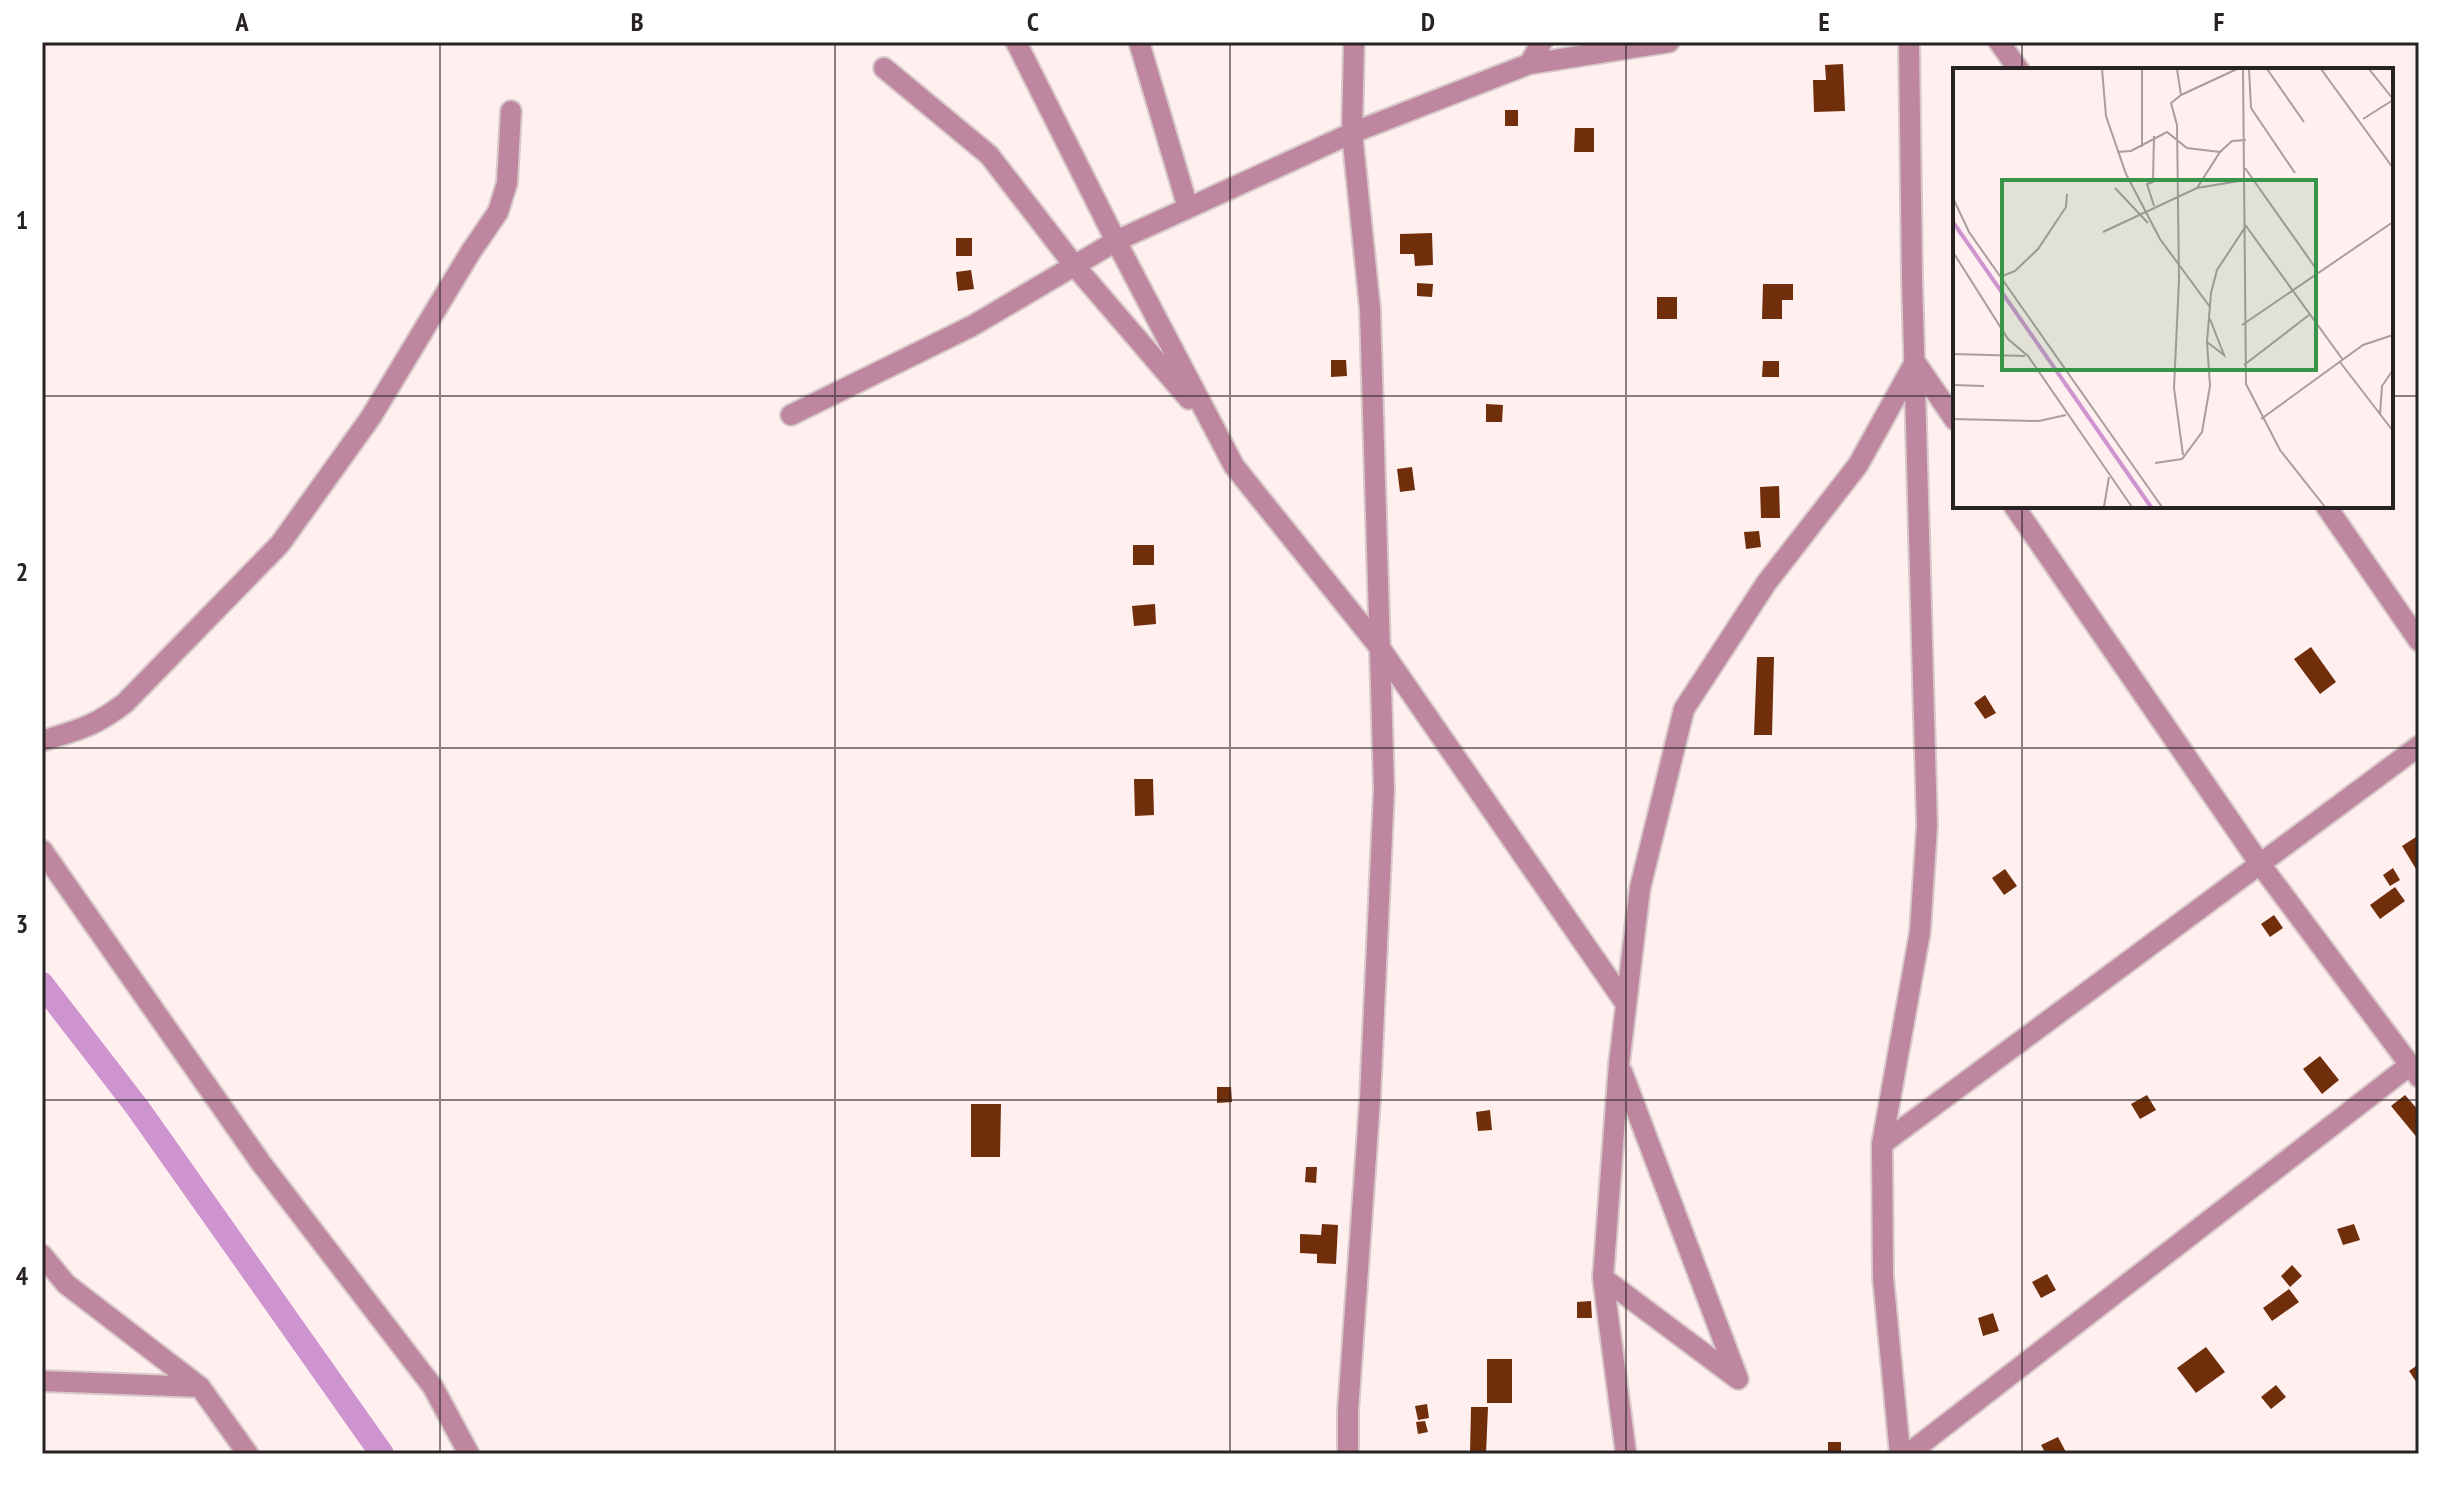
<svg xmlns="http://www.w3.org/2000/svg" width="2461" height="1496" font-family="'PT Sans Narrow',sans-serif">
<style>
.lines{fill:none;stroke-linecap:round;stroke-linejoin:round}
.canal{stroke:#ce94cf;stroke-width:24}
.building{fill:#712e0a}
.minor-casing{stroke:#d8caca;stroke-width:24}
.minor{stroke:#be879f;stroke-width:20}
.grid{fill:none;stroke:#282222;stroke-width:2;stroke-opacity:0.55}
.inset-river{fill:none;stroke:#ce94cf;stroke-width:4}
.inset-road{fill:none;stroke:#a99d9d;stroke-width:2}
.view{fill:#379548;fill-opacity:0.15;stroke:#379548;stroke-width:4}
.inset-edge{fill:none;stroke:#282222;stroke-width:4}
.neatline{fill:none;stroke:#282222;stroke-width:3}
.grid-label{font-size:26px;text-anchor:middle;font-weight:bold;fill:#282222}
</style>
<rect width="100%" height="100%" fill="#ffefef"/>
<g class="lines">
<!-- canal -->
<path class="canal" d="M42,984L137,1107L382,1454"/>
</g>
<!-- building -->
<path class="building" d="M1843,64L1845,111L1814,112L1813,80H1826L1825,65Z
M1505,110H1518V126H1505Z
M1575,128H1594V152H1574Z
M1432,233L1433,265L1415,266L1414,254H1400V234Z
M956,238H972V256H956Z
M971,270L974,289L958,291L956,272Z
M1417,283L1433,284L1432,297L1417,296Z
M1763,284H1793V300H1782V319H1762Z
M1657,297H1677V319H1657Z
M1331,360H1346L1347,376L1331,377Z
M1763,361H1779V377H1762Z
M1486,404L1503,405L1502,422H1486Z
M1412,467L1415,490L1400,492L1397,469Z
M1779,486L1780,518H1761L1760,487Z
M1759,531L1761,547L1746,549L1744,532Z
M1133,545H1154V565H1133Z
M1155,604L1156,624L1134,626L1132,606Z
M2311,647L2336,682L2320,694L2294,659Z
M1757,657H1774L1772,735H1754Z
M1985,695L1996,713L1985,719L1974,703Z
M1134,779H1153L1154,815L1135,816Z
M2416,837L2419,841V874L2402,846Z
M2393,868L2400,880L2390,886L2383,875Z
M2005,869L2017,886L2004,895L1992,878Z
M2395,887L2405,901L2380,919L2370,905Z
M2274,915L2283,928L2270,937L2261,924Z
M2320,1056L2339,1080L2322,1094L2303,1069Z
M1217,1087H1231L1232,1102L1217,1103Z
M2147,1095L2156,1110L2140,1119L2131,1104Z
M2405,1095L2419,1111V1140L2391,1106Z
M971,1104H1001L1000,1157H971Z
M1490,1110L1492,1130L1478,1131L1476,1112Z
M1306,1167H1317L1316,1183L1305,1182Z
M1322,1224L1338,1225L1336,1264L1317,1263V1254L1300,1253V1234L1321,1235Z
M2354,1224L2360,1240L2343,1245L2337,1229Z
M2292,1265L2302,1276L2290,1287L2281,1276Z
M2047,1274L2056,1290L2041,1298L2032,1282Z
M2289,1289L2299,1302L2272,1321L2263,1308Z
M1591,1301L1592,1318H1577V1302Z
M1993,1313L1999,1331L1983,1336L1978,1318Z
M2206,1347L2225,1372L2196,1393L2177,1368Z
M1487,1359H1512V1403H1487Z
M2419,1364V1386L2409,1371Z
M2276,1385L2286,1397L2271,1409L2261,1397Z
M1427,1404L1429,1418L1418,1420L1415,1406Z
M1471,1407H1488L1486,1454H1470Z
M1425,1421L1428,1432L1418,1434L1416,1422Z
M2058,1437L2067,1454H2046L2041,1445Z
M1828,1442H1841V1454H1828Z"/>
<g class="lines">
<!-- minor casing -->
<g class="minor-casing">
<path id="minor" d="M1016,42L1116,241L1234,466L1380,648L1626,1004
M1139,42L1188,208
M1999,42L2019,70
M1529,64L1542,42
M884,68L989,155L1074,265L1189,399
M791,415L972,326L1116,241L1352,133L1529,64L1669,42
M2014,506L2260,864L2419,1077
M2326,506L2419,641
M42,741C77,730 94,727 125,703L280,544L371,417L470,253L498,212L507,183L511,111
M42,850L261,1163L433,1387L469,1454
M1882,1144L2419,746
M42,1255L66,1284L200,1387L248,1454
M1603,1278L1738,1379L1622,1072
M42,1381L200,1387
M1348,1454V1410L1370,1099L1384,790L1370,309L1352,133L1354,42
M1626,1454L1603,1278L1619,1064L1640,888L1684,709L1767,582L1858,465L1915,362L1955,420
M1900,1454L1883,1277L1882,1144L1920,932L1927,826L1912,278L1909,42
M1908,1454L2410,1065"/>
</g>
<!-- minor -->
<use href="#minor" class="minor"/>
</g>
<!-- grid -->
<path class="grid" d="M440,42V1454M835,42V1454M1230,42V1454M1626,42V1454M2022,42V70M42,396H1955M2391,396H2419M2022,506V1454M42,748H2419M42,1100H2419"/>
<!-- overview -->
<g transform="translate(1953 68)">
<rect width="440" height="440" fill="#ffefef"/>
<path class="inset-river" d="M0,154L198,439"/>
<path class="inset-road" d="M149,1L153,48L173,106L207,171L257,239M189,1V79M224,1L228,27L218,35L224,57L226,212L221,320L230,387M290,1L293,316L327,382L372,439M296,1L298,40L342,105M314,1L351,54M368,1L440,100M416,1L440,31M228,27L284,1M410,51L440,32M164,84L178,83L214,64L234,80L267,84M292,100L364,202M162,120L195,155M244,120L267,84L279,73L293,72M0,130L16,164L209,439M201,138L194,116L200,114L201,68M150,164L244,120L292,112M0,184L55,271L75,288L179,439M47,209L62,203L85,181L113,139L114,126M289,257L440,154M254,274L271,287L257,251M0,286L72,288M387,294L440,363M291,297L356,247M0,317L31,318M427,347L429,318L440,302M0,351L86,353L113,347M308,351L410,277L440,267M202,395L229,391L249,364L257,318L254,274L258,225L264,202L293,158L390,292M151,439L156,409"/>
<path class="view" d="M49,112H363V302H49Z"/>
<rect width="440" height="440" class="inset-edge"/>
</g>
<!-- border -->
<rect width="2461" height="1496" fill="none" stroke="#ffffff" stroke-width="88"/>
<rect x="44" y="44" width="2373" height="1408" class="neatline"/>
<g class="grid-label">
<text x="242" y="31">A</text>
<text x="637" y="31">B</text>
<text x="1033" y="31">C</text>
<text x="1428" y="31">D</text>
<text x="1824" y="31">E</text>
<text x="2219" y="31">F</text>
<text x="22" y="229">1</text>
<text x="22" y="581">2</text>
<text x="22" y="933">3</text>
<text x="22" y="1285">4</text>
</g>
</svg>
